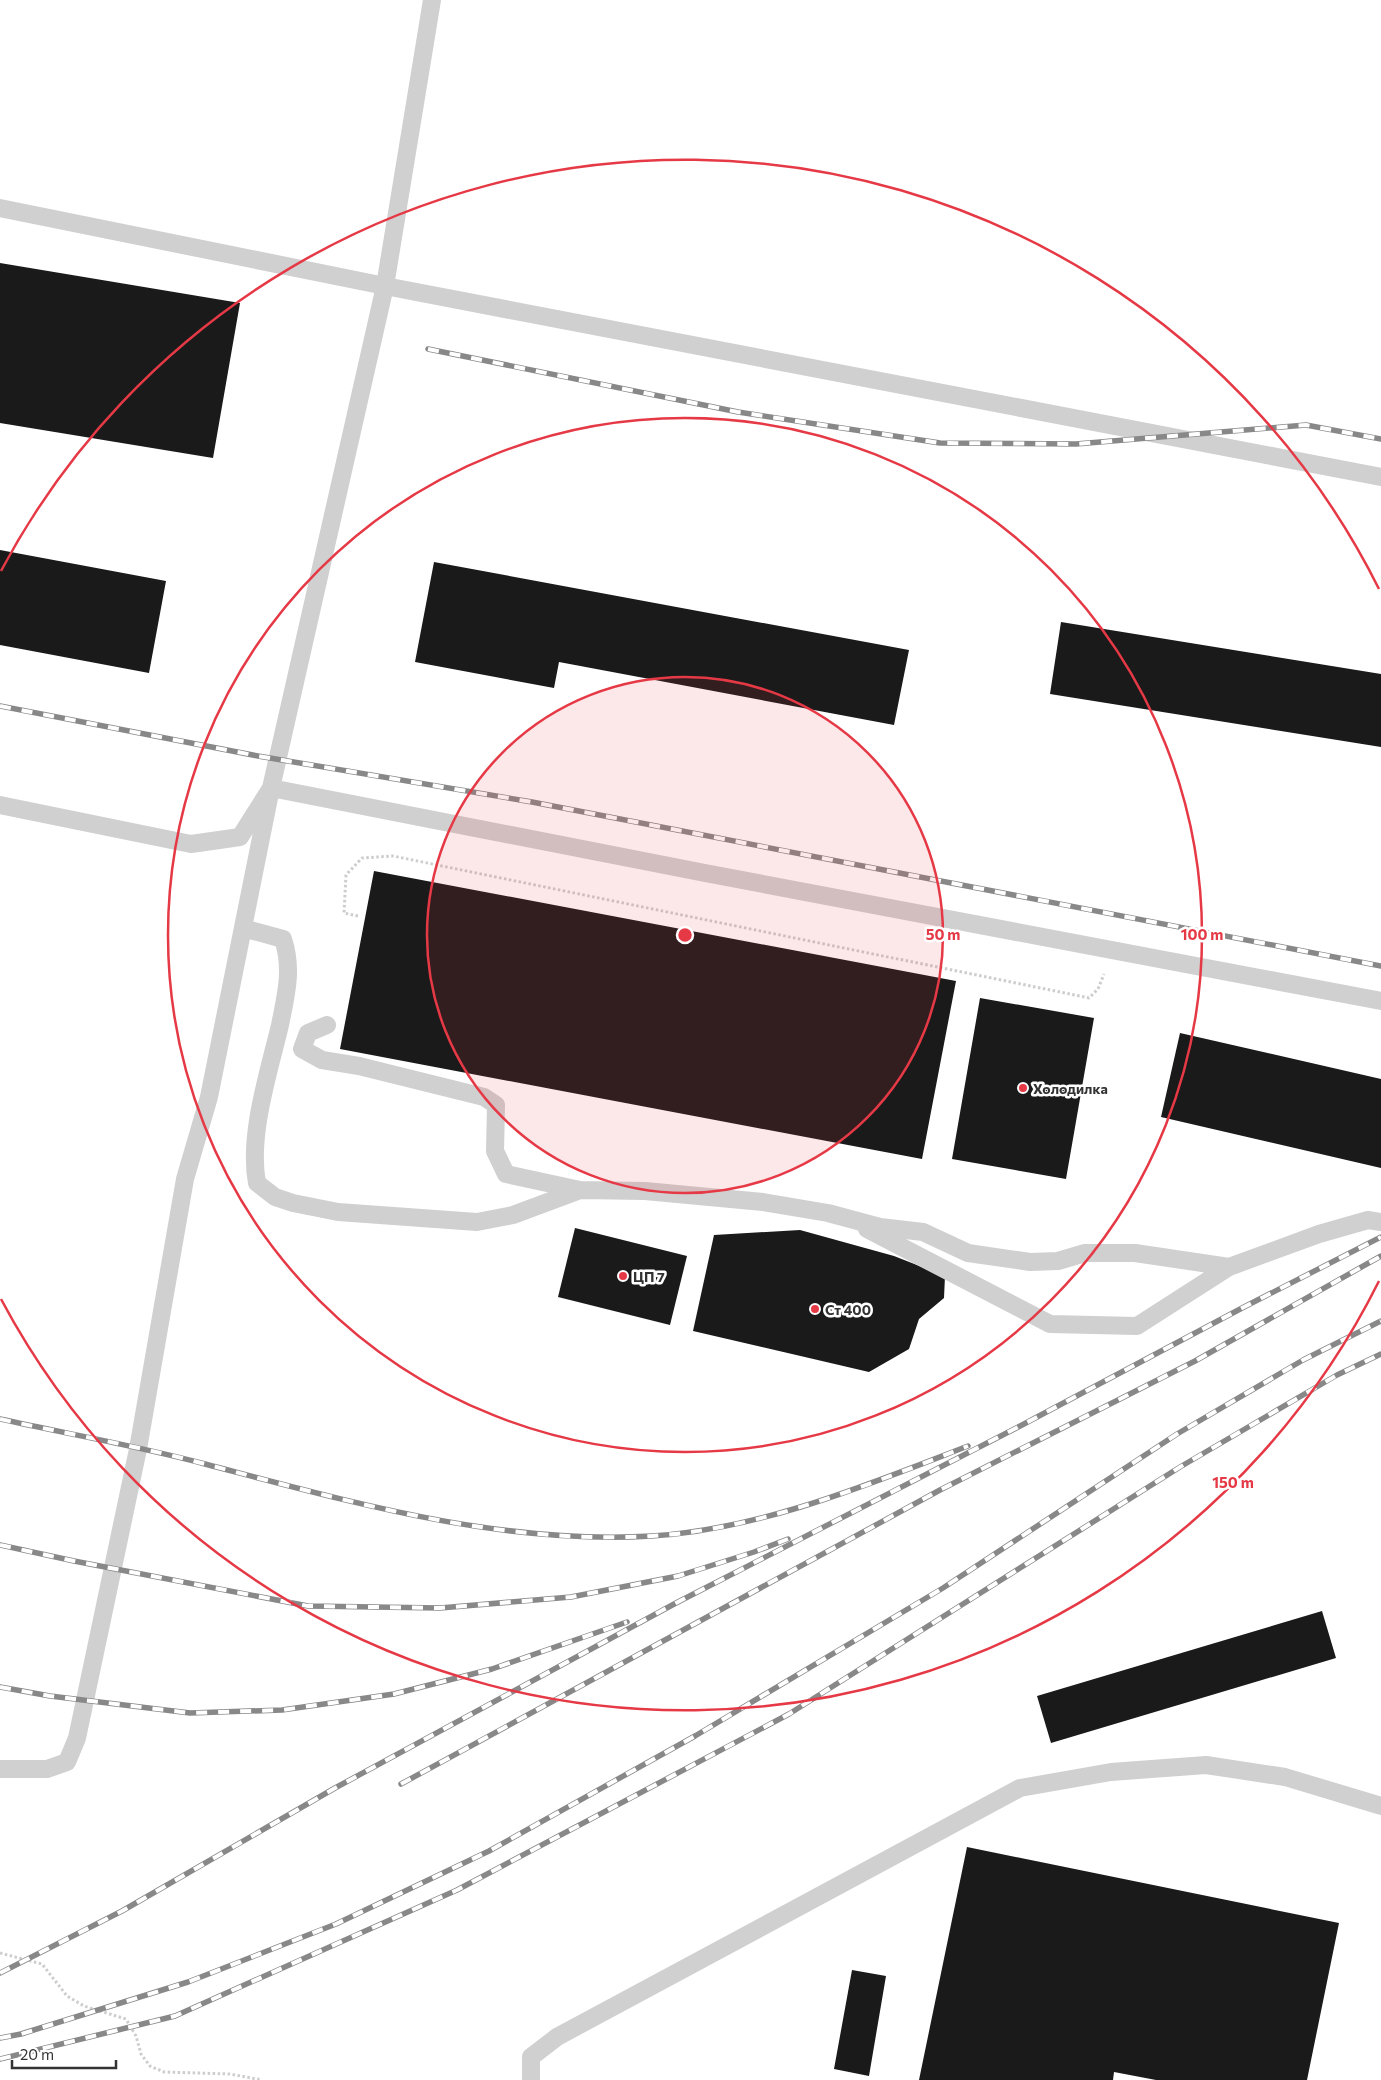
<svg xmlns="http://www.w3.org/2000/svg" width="1381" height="2080" font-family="Commissioner,sans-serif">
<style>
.building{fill:#1a1a1a}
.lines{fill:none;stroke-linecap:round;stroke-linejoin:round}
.path{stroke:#cdcdcd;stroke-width:3;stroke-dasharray:2.5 2.5;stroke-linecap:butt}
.lane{stroke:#d0d0d0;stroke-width:18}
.rail-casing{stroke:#888;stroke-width:5.5}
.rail{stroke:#fff;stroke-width:4;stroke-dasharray:11;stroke-linecap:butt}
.ring{fill:none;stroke:#e63946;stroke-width:2.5}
.poi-dot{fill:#e63946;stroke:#fff;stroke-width:2}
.labels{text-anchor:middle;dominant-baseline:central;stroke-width:5;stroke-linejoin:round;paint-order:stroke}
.poi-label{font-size:14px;font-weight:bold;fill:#333;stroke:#fff;text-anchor:start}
.centre{fill:#e63946;stroke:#fff;stroke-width:2.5}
.ring-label{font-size:15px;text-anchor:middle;font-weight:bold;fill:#e63946;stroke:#fff;stroke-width:5;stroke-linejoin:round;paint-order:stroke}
</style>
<rect width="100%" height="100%" fill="#fff"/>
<!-- building -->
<path class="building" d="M0,263L240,303L213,458L0,423Z
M0,550L166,581L149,673L0,645Z
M434,562L909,650L894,725L559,662L554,688L415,662Z
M1061,622L1381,674V747L1050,694Z
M374,871L956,981L922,1159L340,1049Z
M980,998L1094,1018L1066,1179L952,1159Z
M1180,1033L1381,1079V1168L1161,1117Z
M575,1228L687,1256L670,1325L558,1297Z
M800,1230L894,1256L945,1276L944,1298L919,1319L909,1349L869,1372L693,1331L714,1235Z
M1322,1611L1336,1658L1051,1743L1037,1696Z
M967,1847L1339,1923L1307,2080H1156L1114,2072L1113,2080H919Z
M852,1970L886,1976L869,2076L834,2069Z"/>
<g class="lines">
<!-- path -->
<path class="path" d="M358,916L344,913L346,875L362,858L393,856L1089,998L1098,989L1104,974
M0,1953L42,1964L67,1996L84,2006L126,2019L136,2036L141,2054L150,2066L164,2072L230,2074L262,2080"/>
<!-- lane -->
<path class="lane" d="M0,208L385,286L1381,477
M0,805L191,844L240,837L271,788L705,873L1381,1001
M243,928L283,939C293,969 286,995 280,1025C269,1072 248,1135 257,1183L275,1197L293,1203L338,1212L477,1222L513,1215L580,1190
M327,1025L308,1033L302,1049L322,1060L359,1066L484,1097L496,1105L495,1151L506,1174L580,1190L645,1191L763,1202L828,1213L880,1227L923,1232L968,1253L1030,1262L1058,1261L1085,1253H1135L1229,1267
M867,1229L1050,1324L1137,1326L1229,1267L1319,1234L1368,1220L1381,1222
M0,1769H47L67,1762L77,1738L138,1449L185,1179L209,1097L271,788L385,286L432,0
M531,2080V2057L557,2037L1020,1788L1111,1772L1206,1765L1285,1777L1381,1806"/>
<!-- rail casing -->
<g class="rail-casing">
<path id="rail" d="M428,349L738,412L940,443L1076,444L1306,425L1381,439
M0,706L258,756L532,802L1381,966
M0,1419C68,1434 138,1446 205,1464C351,1502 499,1545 652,1536C762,1529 867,1485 968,1446
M0,1545L74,1561L308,1606L440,1608L571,1597L678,1576L754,1552L788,1539
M0,1687L50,1696L190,1713L282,1710L394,1694L492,1669L627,1622
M401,1784L940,1490L1195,1361L1381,1256
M0,1973L122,1911L335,1788L676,1603L1022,1425L1244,1307L1381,1237
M0,2038L21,2034L188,1982L336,1924L489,1851L695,1736L943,1588L1177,1434L1303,1360L1381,1321
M0,2059L175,2016L457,1890L789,1714L1180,1467L1337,1375L1381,1354"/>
</g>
<!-- rail -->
<use href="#rail" class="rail"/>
</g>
<!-- distance rings -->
<circle cx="685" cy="935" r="258" fill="#e63946" fill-opacity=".12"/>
<g class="ring">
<circle cx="685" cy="935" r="258"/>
<circle cx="685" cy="935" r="517"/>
<path d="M1379 1281A775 775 0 0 1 1 1299M1 571A775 775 0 0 1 1379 589"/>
</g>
<!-- markers -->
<g class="poi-dot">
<circle cx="1023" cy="1088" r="5"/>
<circle cx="623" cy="1276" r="5"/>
<circle cx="815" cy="1309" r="5"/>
</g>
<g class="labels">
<!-- poi labels -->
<g class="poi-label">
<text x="1033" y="1088">Холодилка</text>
<text x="633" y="1276">ЦП 7</text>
<text x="825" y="1309">Ст 400</text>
</g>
</g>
<circle cx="685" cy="935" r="8" class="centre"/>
<g class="ring-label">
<text x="943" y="940">50 m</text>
<text x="1202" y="940">100 m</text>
<text x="1233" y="1488">150 m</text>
</g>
<!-- scale -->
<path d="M12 2060v8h104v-8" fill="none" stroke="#333333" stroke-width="2.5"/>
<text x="20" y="2060" font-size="15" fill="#333333" stroke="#ffffff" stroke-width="4" paint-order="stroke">20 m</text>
</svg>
